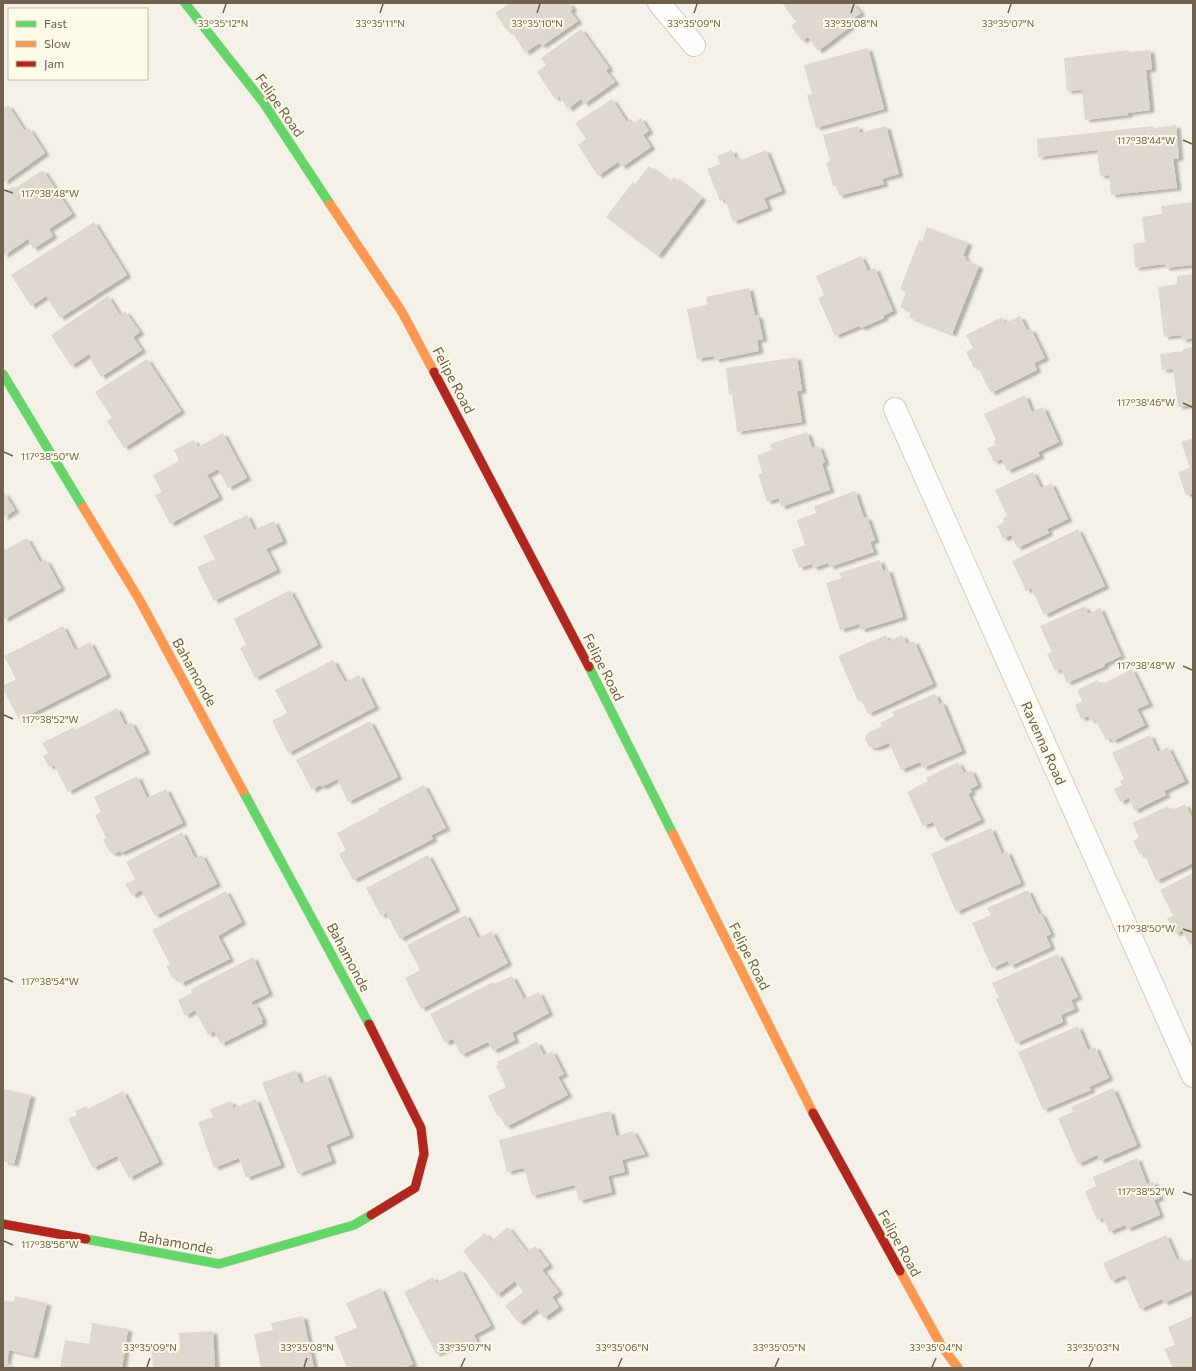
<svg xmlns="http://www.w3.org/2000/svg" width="1196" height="1371" font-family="Commissioner,sans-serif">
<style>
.building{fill:#ded8ce;filter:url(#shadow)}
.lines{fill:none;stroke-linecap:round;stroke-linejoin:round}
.street-casing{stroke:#d2cec5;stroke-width:24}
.fast-casing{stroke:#d2cec5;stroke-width:10}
.slow-casing{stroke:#d2cec5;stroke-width:10}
.jam-casing{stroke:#d2cec5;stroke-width:10}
.street{stroke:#fdfdfc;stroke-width:22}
.fast{stroke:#63d668;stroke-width:9}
.slow{stroke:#ff974d;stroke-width:9}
.jam{stroke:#b3261e;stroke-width:9}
.ticks{fill:none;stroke:#6f614b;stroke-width:1.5}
.labels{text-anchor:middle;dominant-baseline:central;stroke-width:4;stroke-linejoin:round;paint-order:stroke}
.street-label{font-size:14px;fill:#6f614b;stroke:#fdfae8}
.ticks-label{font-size:10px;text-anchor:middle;fill:#6f614b;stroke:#fdfae8;stroke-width:4;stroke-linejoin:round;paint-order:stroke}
</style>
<defs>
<filter id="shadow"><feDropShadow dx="4.5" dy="2.5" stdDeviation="1" flood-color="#0004"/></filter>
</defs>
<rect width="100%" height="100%" fill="#f4f2e8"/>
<!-- building -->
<path class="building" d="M510,3H569L573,9L570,11L578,21L542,46L539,43L525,53L511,30L508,32L495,13Z
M782,3H853L861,13L846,23L850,27L818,51L808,37L802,41L791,26L796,22Z
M581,29L609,68L606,71L615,82L584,104L581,99L568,109L559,96L555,99L537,72L546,65L541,58Z
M868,48L884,109L816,128L807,95L812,94L804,65Z
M1129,50V52L1150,50L1152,69L1146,70L1150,110L1128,113V115L1085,120L1082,90L1067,91L1064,58Z
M612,99L627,122L631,119L634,123L641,118L649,131L643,135L651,147L622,167L618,162L598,176L578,145L586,139L575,123Z
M8,105L25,131L29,128L45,153L3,183V109Z
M1176,125L1179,158L1173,159L1177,188L1111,195L1109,175L1100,176L1097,150L1038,157L1037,139L1153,126L1154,128Z
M858,126L860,133L886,126L899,174L882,179L884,184L839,196L836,186H833L826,163L830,161L823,135Z
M732,150L735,158L738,157L739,161L766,150L782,191L764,198L768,208L733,222L725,199L720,201L707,169L720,164L717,156Z
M649,166L670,182L674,177L702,198L658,256L606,217L633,182L635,184Z
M43,170L72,214L49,229L53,236L33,249L28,239L3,256V193L13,186L15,188Z
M1193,202V265L1165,268V264L1135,268L1133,244L1145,242L1142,217L1162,214L1161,206Z
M94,222L127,275L60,318L46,296L31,306L11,275Z
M927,227L968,243L963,256L966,257L965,260L979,266L952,334L909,317L911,311L900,307L906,292L900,289L919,240L922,241Z
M861,256L868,271L875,268L893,311L883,316L884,318L861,328L859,326L835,336L818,298L824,295L816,276Z
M1193,274V338L1182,340L1181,335L1164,337L1158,287L1177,284V276Z
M749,288L755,316L758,315L763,339L757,340L759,351L715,360L714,356L697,359L687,309L707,305L706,297Z
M108,296L120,315L125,311L140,332L133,337L142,350L101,377L90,359L92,358L89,354L71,366L51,335Z
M1020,316L1027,330L1031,329L1045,358L1034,363L1037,370L991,393L977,366L974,368L966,352L973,348L966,335L1002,317L1004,323Z
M1193,347V405L1178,407L1173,369L1162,370L1160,354L1183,351V349Z
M797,357L802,391H797L802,422L737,432L732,394L729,395L726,368Z
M147,359L181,411L124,448L107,421L112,418L95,392Z
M1025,395L1032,412L1043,407L1059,442L1038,452L1040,456L1007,471L1002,459L994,462L987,448L995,445L994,441L996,440L984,414Z
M807,432L812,448L819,446L825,462L822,464L830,490L781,507L779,498L767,502L758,474L762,473L757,455L772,450L770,444Z
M223,433L247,478L228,488L218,469L207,475L219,497L170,524L155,495L162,492L153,475L179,461L174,450L194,440L198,447Z
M1193,438V493L1186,495L1178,472L1190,468L1181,442Z
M1033,472L1041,488L1051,483L1068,519L1047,529L1049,533L1017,548L1011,535L1003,539L997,526L1004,522L1003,518L1007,516L995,490Z
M3,491L15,510L3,518Z
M855,491L864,518L867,517L875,540L870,542L874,552L830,567L828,563L813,568L812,564L799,568L792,550L805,545L797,520L816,513L814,506Z
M247,515L254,530L274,521L283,541L266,549L277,570L214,601L197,567L215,559L203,536Z
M1078,529L1105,586L1044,615L1031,588L1026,591L1012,561Z
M27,538L40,562L46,560L61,588L3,620V551Z
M880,560L883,571L888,569L903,617L861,630L859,624L840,630L826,583L842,578L839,573Z
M290,590L318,645L255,678L240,648L246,645L234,619Z
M1085,606L1088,614L1100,608L1121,656L1104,664L1105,666L1067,683L1061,669L1055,671L1047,654L1052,652L1040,626Z
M63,626L75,650L90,642L107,675L19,720L3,689V686L16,679L4,656Z
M886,635L888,641L902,635L907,644L914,641L933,684L868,714L861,699L858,701L838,656Z
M333,660L345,682L359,675L375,707L288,753L272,721L287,713L275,690Z
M1132,669L1149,704L1137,709L1145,725L1113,741L1111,738L1106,740L1095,719L1091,721L1088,716L1081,719L1075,705L1082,701L1077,690L1098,680L1100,685Z
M935,694L940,704L942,702L962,751L923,768L920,762L901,770L889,743L876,748L869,747L865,738L869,732L882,726L880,723L894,716L892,712Z
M117,708L125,725L131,722L146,751L68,792L54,765L49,767L43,756L48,753L42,743L74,727L75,730Z
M370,721L398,777L348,802L337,779L322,787L320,785L312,790L296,760Z
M1150,735L1158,752L1168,747L1185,781L1164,791L1166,795L1134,811L1129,798L1120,802L1114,789L1122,785L1120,781L1124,779L1112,753Z
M958,762L964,773L971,770L978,785L970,789L972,792L968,794L981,820L941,839L933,822L923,826L907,792L928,781L926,778Z
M137,776L147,798L166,789L183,823L121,853L120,851L114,854L110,852L103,840L106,838L95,815L101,812L94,797Z
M424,785L446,828L431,835L433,839L353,880L339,854L346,850L337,833L379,811L378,809Z
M1185,804L1193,819V863L1156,881L1144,853L1140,855L1133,841L1139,837L1132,823L1168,806L1170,811Z
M991,828L1002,854L1007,851L1021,883L956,912L931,854Z
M182,832L195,858L202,855L217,884L155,916L141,890L132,896L125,884L135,879L126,862Z
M428,855L456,909L400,939L386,913L381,916L366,888Z
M1193,873V943L1190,945L1182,930L1175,934L1167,918L1173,916L1160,890Z
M1028,890L1039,914L1041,913L1051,934L1046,936L1051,947L1010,966L1008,961L992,968L972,923L991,915L987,908Z
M226,891L242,922L218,936L230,959L180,984L177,977L173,979L166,966L170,964L152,930Z
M466,915L478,938L492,931L508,963L421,1009L405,978L420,970L407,945Z
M1058,954L1078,997L1071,1000L1075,1009L1061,1015L1063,1022L1016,1043L996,999L999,998L992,983Z
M253,957L269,993L251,1002L253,1005L255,1004L263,1020L261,1021L263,1023L221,1044L214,1031L208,1035L195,1010L185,1016L178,1000L192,993L191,989Z
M512,976L524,999L539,992L549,1013L512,1033L515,1040L493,1051L488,1042L461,1055L453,1039L445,1043L430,1014L493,982L494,984Z
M1078,1026L1088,1050L1095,1047L1109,1078L1089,1087L1091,1090L1043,1110L1018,1052Z
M537,1042L544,1055L552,1051L564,1074L558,1077L568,1095L506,1127L499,1115L497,1116L488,1096L506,1087L496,1066L499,1065L497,1062Z
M296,1070L301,1084L326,1074L350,1135L326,1145L332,1161L298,1174L262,1083Z
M1113,1088L1137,1145L1100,1161L1097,1155L1078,1164L1058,1118L1073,1112L1071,1107Z
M3,1089L31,1095L14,1164L3,1161Z
M123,1091L159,1162L129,1178L117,1156L93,1168L68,1119L77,1115L75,1111L87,1106L88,1109Z
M256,1099L281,1165L246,1178L239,1158L214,1168L198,1122L213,1117L210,1109L231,1101L233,1108Z
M610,1111L616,1136L633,1131L645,1154L622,1160L625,1172L608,1176L612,1192L579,1201L575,1185L532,1196L524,1168L507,1172L499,1140Z
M1137,1158L1147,1184L1153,1181L1160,1198L1154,1200L1160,1215L1127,1229L1125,1225L1109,1232L1103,1218L1097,1220L1085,1191L1096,1186L1093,1177Z
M508,1227L527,1252L535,1246L549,1265L542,1270L559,1292L552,1297L559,1307L544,1318L537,1309L519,1323L505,1306L523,1292L515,1281L497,1295L463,1251L485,1233L491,1241Z
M1166,1235L1177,1260L1182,1258L1184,1262L1192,1259L1193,1290L1164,1303L1162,1299L1140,1309L1125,1275L1111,1281L1103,1263Z
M461,1270L491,1326L474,1335L477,1342L466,1348L462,1341L436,1354L404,1292L433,1277L436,1283Z
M381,1288L413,1364L404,1368H347L334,1337L357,1328L346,1303Z
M15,1296L47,1303L34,1356L9,1350L6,1364L21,1368H3V1300L14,1302Z
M303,1316L314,1368H261L254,1334L273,1330L271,1323Z
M1193,1316V1368H1173L1164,1349L1175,1345L1168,1327Z
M92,1323L128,1329L122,1368H60L65,1340L89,1344Z
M213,1331L215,1368H153L152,1351L180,1350L179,1333Z"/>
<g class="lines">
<!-- street casing -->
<g class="street-casing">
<path id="street" d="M659,3L694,45
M895,409L1193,1076"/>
</g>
<!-- fast casing -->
<g class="fast-casing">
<path id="fast" d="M185,3L263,102L330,204
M3,374L83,507
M589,667L673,834
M243,791L369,1024
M86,1239L219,1264L354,1225L371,1215"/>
</g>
<!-- slow casing -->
<g class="slow-casing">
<path id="slow" d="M330,204L402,312L434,372
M83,507L139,599L243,791
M673,834L813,1113
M900,1271L941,1345L958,1368"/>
</g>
<!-- jam casing -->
<g class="jam-casing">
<path id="jam" d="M434,372L589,667
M369,1024L421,1128L424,1154L415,1188L371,1215
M813,1113L900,1271
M3,1224L86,1239"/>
</g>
<!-- street -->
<use href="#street" class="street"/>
<!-- fast -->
<use href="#fast" class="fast"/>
<!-- slow -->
<use href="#slow" class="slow"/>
<!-- jam -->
<use href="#jam" class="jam"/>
</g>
<!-- ticks -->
<path class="ticks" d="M223,13L226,4M380,13L383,4M537,13L540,4M694,13L697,4M851,13L854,4M1008,13L1011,4M1183,140L1192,144M4,190L13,193M1183,403L1192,407M4,452L13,456M1183,666L1192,670M4,715L13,719M1183,929L1192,932M4,978L13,982M1183,1192L1192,1195M4,1241L13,1245M147,1367L150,1358M304,1367L307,1358M461,1367L465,1358M618,1367L622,1358M775,1367L779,1358M932,1367L936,1358M1089,1367L1093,1358"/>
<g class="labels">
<!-- street labels -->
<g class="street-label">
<text transform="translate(280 105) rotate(55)">Felipe Road</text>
<text transform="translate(454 380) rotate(62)">Felipe Road</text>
<text transform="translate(604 667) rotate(63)">Felipe Road</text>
<text transform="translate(195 672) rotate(61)">Bahamonde</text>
<text transform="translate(1044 743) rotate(66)">Ravenna Road</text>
<text transform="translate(750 956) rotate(63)">Felipe Road</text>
<text transform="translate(349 957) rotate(62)">Bahamonde</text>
<text transform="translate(176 1242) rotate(10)">Bahamonde</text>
<text transform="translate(900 1243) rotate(61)">Felipe Road</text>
</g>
</g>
<g class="ticks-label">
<text x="537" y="27">33°35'10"N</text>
<text x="223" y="27">33°35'12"N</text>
<text x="380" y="27">33°35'11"N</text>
<text x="694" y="27">33°35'09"N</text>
<text x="851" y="27">33°35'08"N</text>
<text x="1008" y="27">33°35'07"N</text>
<text x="1146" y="144">117°38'44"W</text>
<text x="50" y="197">117°38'48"W</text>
<text x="1146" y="406">117°38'46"W</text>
<text x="50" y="460">117°38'50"W</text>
<text x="1146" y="669">117°38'48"W</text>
<text x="50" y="723">117°38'52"W</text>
<text x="1146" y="932">117°38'50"W</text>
<text x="50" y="985">117°38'54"W</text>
<text x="1146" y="1195">117°38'52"W</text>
<text x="50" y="1248">117°38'56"W</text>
<text x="150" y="1351">33°35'09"N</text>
<text x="307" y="1351">33°35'08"N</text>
<text x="465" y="1351">33°35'07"N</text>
<text x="622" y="1351">33°35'06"N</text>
<text x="779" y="1351">33°35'05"N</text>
<text x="936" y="1351">33°35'04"N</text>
<text x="1093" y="1351">33°35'03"N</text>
</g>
<!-- border -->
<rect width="1196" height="1371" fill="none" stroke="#6f614b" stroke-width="8"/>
<!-- legend -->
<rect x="8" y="8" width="140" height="72" fill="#fdfae8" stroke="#c4bda9"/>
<rect x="16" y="21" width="20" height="6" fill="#63d668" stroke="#c4bda9"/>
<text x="44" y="28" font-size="12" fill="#6f614b">Fast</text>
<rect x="16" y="41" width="20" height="6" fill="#ff974d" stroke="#c4bda9"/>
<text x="44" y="48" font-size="12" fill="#6f614b">Slow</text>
<rect x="16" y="61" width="20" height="6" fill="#b3261e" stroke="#c4bda9"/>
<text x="44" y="68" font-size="12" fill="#6f614b">Jam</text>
</svg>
